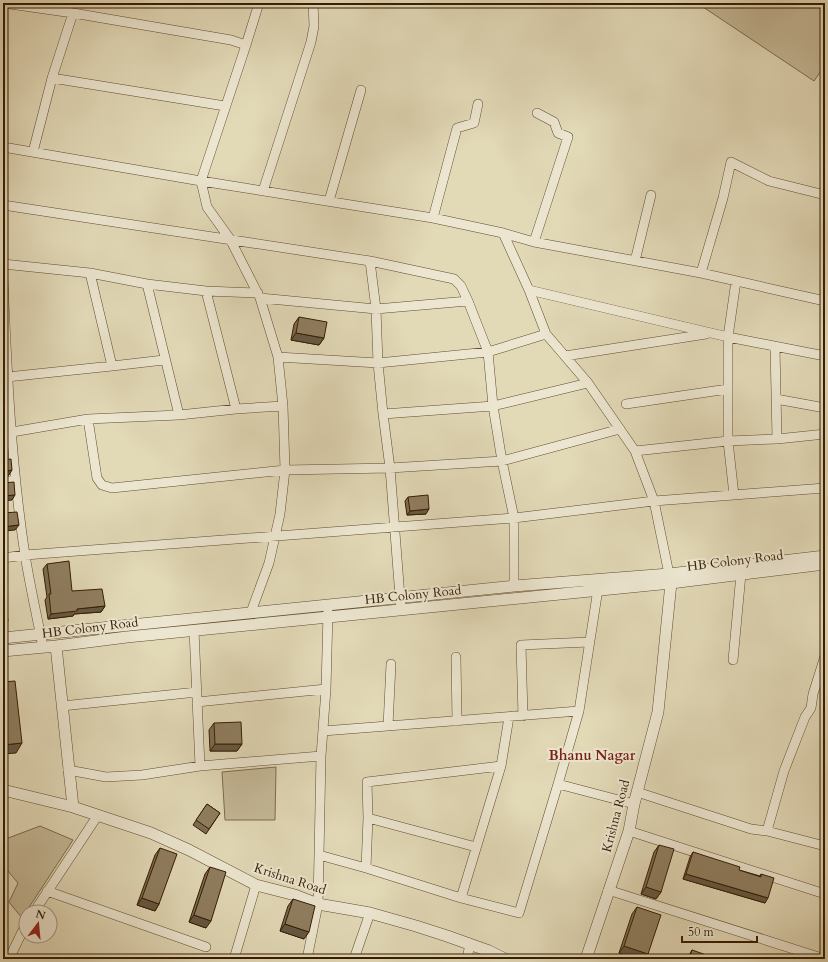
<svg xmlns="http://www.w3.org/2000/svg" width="828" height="962" font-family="Cardo,serif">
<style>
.green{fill:#c5b998;stroke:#7e6a4d}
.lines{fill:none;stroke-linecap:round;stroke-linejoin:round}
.minor-casing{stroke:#614b2f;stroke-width:10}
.tertiary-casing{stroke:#614b2f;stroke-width:12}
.minor{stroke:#ece6d0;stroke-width:9}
.tertiary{stroke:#ece6d0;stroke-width:11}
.wall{fill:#7b6c53;stroke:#361c02}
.shaded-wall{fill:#645843;stroke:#361c02}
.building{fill:#8f7e60;stroke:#361c02}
.labels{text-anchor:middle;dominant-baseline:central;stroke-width:4;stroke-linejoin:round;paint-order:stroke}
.street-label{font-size:13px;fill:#361c02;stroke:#ece6d0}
.neighbourhood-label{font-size:14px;font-weight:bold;fill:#7a1f14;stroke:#ece6d0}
</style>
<rect width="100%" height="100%" fill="#e2d9b7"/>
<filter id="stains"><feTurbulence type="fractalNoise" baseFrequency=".005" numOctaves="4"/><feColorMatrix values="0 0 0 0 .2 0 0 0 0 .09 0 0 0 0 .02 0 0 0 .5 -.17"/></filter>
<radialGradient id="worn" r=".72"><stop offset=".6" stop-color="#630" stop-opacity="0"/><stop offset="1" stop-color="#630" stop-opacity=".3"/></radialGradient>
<!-- green -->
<path class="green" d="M697,3H825V65L814,81Z
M276,767L275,820H225L222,772Z
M40,826L73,840L22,918L9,902L18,883L3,865V840Z"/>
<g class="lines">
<!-- minor casing -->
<g class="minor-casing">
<path id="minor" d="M3,3L73,13
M246,45L259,3
M52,78L225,106
M3,147L201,181L433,218L503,233L534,242L701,273L825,301
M33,152L52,78L73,13L231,40L246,45L201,181L207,207L230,239L260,298L278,357L283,406L285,470L280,514L269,563L251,612
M263,191L311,42L314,26L313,3
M329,201L361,90
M3,205L370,261L454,279L461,286L468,301L488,352L493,406L502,461L514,518V586
M433,218L457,128L474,123L478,104
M503,233L529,290L546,334L588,383L635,451L654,501L669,574
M534,242L568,137L558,133L554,122L537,113
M370,261L376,309L378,363L383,414L390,468L401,610
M635,261L651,195
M3,264L90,273L147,284L206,291L258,293
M90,273L112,366L164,360
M701,273L723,198L731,162L769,181L825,195
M3,279C7,371 11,464 25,555C30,586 37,617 43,647
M147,284L179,415
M529,290L728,337L825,356
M206,291L236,409
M260,298L376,309L468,301
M775,347L777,439
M565,356L706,334
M278,357L378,363L488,352L546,334
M7,377L112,366
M776,399L825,408
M626,404L728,389
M383,414L493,406L588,383
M88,419L97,478L102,485L112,488L285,470L390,468L502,461L620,429
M12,432L88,419L179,415L236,409L283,406
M635,451L728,441L777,439L825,434
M3,482L16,480
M734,495L728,441V337L736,281
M3,558L25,555L514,518L654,501L825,488
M194,630L200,766
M456,657L457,721
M733,660L741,574
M197,702L326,689
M62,706L197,692
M579,711L598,589
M523,716L521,645L589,642
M509,717L501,766L461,898L519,913L558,784L634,804
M388,726L391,664
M323,731L579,711L558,784
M321,756L326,689L328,612
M68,770L106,777L142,775L200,766L321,756L318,904L307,959
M637,792L751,829L767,831L825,846
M629,831L825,894
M767,831L784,771L805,717L811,708L813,694L825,656
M476,847L368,818L367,782L501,766
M319,855L366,868L461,898
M366,868L368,818
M608,890L825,959
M47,891L206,947
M34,912L98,815
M9,959L26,924
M234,959L256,885
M354,959L370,913
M467,959L470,944"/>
</g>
<!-- tertiary casing -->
<g class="tertiary-casing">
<path id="tertiary" d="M3,638L514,586L669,574L825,556
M56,646L73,807
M3,651L56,646L127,637L671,583L825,564
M3,790L73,807L151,833L189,850L256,885L295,895L318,904L370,913L416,926L447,936L489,951L505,959
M586,959L629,831L634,804L658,712L671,583L670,577"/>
</g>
<!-- minor -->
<use href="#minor" class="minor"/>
<!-- tertiary -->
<use href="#tertiary" class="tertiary"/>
</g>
<!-- wall -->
<path class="wall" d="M299,317L324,338L319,345L291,340L294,324Z
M408,497L426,514L407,515L405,501Z
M47,564L72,591L105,606L101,612L74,614L73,616L48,619L45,600L47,597L43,569Z
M214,723L242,744L237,751H210L209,730Z
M207,804L220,813L206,834L193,825Z
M659,845L661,892L656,899L641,894L654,852Z
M160,848L159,904L155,911L137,905L155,855Z
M693,852L739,870L760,876L761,874L765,903L683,879L690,857Z
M210,867L206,928L189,922L205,874Z
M293,899L304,939L280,931L288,906Z
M637,907L644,959H637L619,953L632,914Z
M692,950L711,959H687L689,955Z"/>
<!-- shaded-wall -->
<path class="shaded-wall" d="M296,333L324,338L319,345L291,340Z
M12,470L9,475L3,476V472Z
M15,495L12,500L3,501V496Z
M429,509L426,514L407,515L410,511Z
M19,525L15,530L3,531V527Z
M105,606L101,612L74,614L73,616L48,619L51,614L77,609Z
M3,621H8L4,626H3Z
M22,743L16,753L3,754V745Z
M215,744H242L237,751H210Z
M686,874L768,898L765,903L683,879Z
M646,887L661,892L656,899L641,894Z
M142,898L159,904L155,911L137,905Z
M194,915L211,921L206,928L189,922Z
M285,924L309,932L304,939L280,931Z
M624,946L648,954L644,959H637L619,953Z"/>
<!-- building -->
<path class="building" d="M299,317L327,322L324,338L296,333Z
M11,459L12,470L3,472V460Z
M3,481L4,483L14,482L15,495L3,496Z
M428,495L429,509L410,511L408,497Z
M17,512L19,525L3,527V513Z
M69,561L72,591L102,589L105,606L77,609V611L51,614L49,594H51L47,564Z
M3,582L8,621H3Z
M15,681L22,743L3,745V682Z
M241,722L242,744H215L214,723Z
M207,804L220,813L209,829L196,820Z
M659,845L674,849L661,892L646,887Z
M160,848L177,854L159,904L142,898Z
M693,852L740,867L739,870L761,877V874L774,878L768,898L686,874Z
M210,867L226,872L211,921L194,915Z
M293,899L315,906L309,932L285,924Z
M637,907L661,915L648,954L624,946Z
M692,950L712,957L711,959H689Z"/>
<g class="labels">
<!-- street labels -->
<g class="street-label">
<text transform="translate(735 561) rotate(-7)">HB Colony Road</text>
<text transform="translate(413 595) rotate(-6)">HB Colony Road</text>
<text transform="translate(90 628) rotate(-7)">HB Colony Road</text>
<text transform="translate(616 816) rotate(-75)">Krishna Road</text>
<text transform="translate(290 879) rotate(18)">Krishna Road</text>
</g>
<!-- neighbourhood labels -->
<g class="neighbourhood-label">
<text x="592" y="755">Bhanu Nagar</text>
</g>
</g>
<!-- margin -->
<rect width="828" height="962" fill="none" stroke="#e2d9b7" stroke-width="16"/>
<rect x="4" y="4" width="820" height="954" fill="none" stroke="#361c02" stroke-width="2"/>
<rect x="8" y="8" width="812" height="946" fill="none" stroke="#361c02"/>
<!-- north arrow -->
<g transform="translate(38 924) rotate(16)"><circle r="19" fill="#ece6d0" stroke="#a3957e"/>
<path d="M0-3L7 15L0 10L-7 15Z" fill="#8f2418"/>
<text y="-6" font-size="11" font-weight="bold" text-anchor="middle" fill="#361c02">N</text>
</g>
<!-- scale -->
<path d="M682 936v6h75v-6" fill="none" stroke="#361c02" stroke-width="2"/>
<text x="688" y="936" font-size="12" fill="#361c02" stroke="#ece6d0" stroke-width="3" paint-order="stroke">50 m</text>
<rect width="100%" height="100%" filter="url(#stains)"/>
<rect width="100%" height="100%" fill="url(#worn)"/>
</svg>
